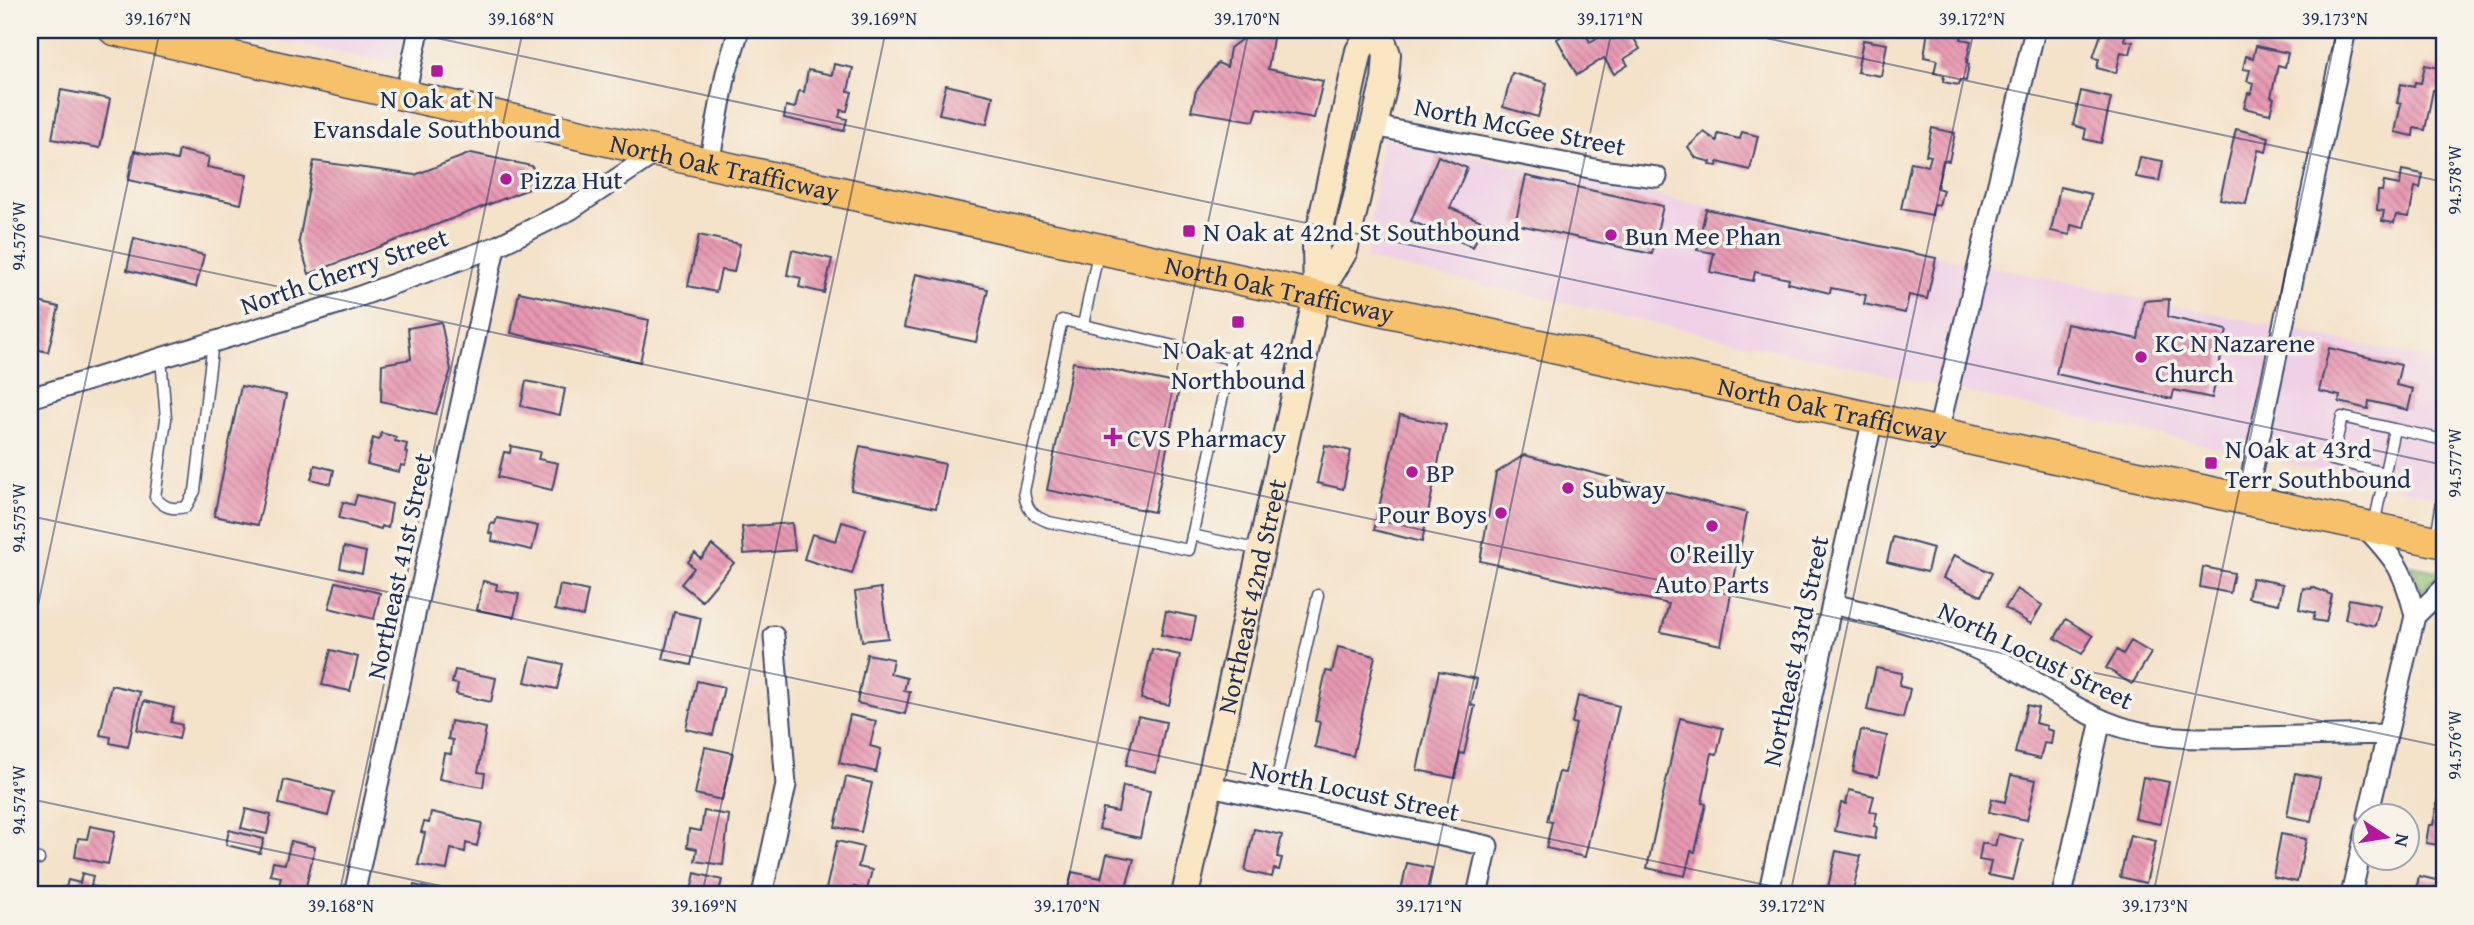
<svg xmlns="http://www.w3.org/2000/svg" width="2474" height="925" font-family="'Gentium Book Plus',serif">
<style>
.built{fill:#efd0e6}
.green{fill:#91c577;stroke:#567a6a;stroke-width:2}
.building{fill:url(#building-back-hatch)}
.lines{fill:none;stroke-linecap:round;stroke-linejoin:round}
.service-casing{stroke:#3c4a6e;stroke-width:13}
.minor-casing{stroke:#3c4a6e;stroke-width:23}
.secondary-casing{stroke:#3c4a6e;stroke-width:30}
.primary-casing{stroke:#3c4a6e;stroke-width:33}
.service{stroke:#fff;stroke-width:10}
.minor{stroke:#fff;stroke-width:19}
.secondary{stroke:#fbe6c4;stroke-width:26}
.primary{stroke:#f6c16b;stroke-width:30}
.ticks{fill:none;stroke:#1b2f5e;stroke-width:2;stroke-opacity:0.45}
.poi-dot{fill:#b5179e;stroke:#f7f3e8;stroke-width:2.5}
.labels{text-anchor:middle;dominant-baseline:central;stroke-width:7;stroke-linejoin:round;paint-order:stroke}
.poi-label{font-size:26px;fill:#1b2f5e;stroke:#f7f3e8;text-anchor:start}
.street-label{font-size:26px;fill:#1b2f5e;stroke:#f7f3e8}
.neatline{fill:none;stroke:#1b2f5e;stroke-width:2.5}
.ticks-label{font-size:18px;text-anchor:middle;fill:#1b2f5e}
</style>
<defs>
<pattern id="building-back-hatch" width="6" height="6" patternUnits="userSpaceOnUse" patternTransform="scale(1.75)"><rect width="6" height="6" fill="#e899b2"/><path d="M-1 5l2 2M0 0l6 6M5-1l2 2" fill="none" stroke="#bb7d94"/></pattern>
</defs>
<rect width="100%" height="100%" fill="#f7f3e8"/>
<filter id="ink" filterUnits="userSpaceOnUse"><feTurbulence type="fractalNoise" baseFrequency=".0143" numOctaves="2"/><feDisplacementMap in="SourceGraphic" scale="14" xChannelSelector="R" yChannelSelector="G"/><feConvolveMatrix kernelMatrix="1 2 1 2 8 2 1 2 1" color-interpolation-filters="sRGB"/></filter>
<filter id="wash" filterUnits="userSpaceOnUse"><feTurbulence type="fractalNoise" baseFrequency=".00686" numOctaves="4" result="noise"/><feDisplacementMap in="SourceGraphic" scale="28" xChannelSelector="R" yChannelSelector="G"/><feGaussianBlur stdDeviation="1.57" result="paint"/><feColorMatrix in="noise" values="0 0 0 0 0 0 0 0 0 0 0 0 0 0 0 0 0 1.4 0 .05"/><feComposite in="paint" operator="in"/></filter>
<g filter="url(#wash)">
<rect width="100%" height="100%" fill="#f4e2c9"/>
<!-- built -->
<path class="built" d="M229,30H407L398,56L388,61L372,60Z
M1382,138L2444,362V498L1366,259Z"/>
<!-- green -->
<path class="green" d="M2410,566L2442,572L2422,591Z"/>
<g id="blocks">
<!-- building -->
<path class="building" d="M1254,30L1274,32L1268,69L1323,81L1314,118L1258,108L1254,121L1191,111L1196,91L1218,63L1227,67L1230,48Z
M1572,30H1583L1590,42L1607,32L1611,39L1629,30L1640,49L1624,59L1628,65L1614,74L1604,58L1577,75L1557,39Z
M1928,30H1948L1962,33L1961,39L1971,41L1966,63L1969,64L1966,81L1960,80L1959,85L1943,82L1944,75L1934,73L1937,60L1924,57Z
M2096,30H2127L2124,40L2133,42L2130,54L2121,52L2116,73L2097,68L2099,59L2093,58L2101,34L2095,32Z
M1863,40L1887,44L1881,76L1857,72Z
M2256,46L2288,53L2285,67L2278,65L2271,97L2274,98L2270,114L2244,108L2248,93L2251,94L2253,83L2247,81L2250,70L2243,69L2246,56L2253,58Z
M834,64L853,68L848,91L852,92L847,111L841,110L839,117L847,119L844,131L784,118L786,106L795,108L799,91L804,92L808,70L832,75Z
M2425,65L2444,69V81L2442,92L2433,90L2425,130L2414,128L2413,136L2395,132L2401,104L2397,103L2401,84L2414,87L2415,82L2421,83Z
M1512,73L1547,83L1538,117L1503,107Z
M946,85L993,96L987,124L939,114Z
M61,90L110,99L100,148L52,139Z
M2081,91L2111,98L2101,143L2084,139L2086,129L2073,125Z
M1932,128L1955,133L1949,161L1943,160L1937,188L1943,190L1939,205L1934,204L1932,215L1901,209L1911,162L1928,166L1931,156L1926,155Z
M2236,129L2269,137L2266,152L2258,150L2246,204L2220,199Z
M1704,132L1717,141L1718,134L1740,139L1742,132L1758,136L1750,170L1718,162L1717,166L1710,165L1711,162L1696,158L1688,147Z
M179,150L209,157L207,167L247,175L241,204L128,180L134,151L177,160Z
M471,153L532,166L539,185L309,274L299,241L314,161L415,175Z
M1438,156L1467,168L1450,208L1484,222L1473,247L1411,221Z
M2140,157L2163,161L2159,181L2136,177Z
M2402,170L2423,174L2420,188L2415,187L2409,217L2396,215L2394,223L2382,221L2384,211L2377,210L2378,191H2382L2384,182L2400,185Z
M1526,176L1663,206L1652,254L1515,224Z
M2060,187L2091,194L2084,228L2071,225L2070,235L2051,231Z
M1706,209L1936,258L1927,299L1909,295L1905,313L1864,304L1866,295L1831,288L1830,293L1788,283L1789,279L1755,272L1753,281L1710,272L1714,253L1697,250Z
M699,235L740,244L734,272L721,270L716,292L688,286Z
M134,238L204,255L196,287L127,270Z
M792,250L832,259L824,293L799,287L801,278L787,275Z
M916,274L988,289L976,342L904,327Z
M519,292L649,320L640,362L511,333Z
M2169,299L2168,317L2227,330L2212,398L2174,390L2172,399L2056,374L2067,324L2138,339L2144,301Z
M30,300L59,307L48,352L30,348Z
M441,322L451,370L436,414L381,401L382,364L411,359L408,328Z
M2329,348L2401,365L2396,385L2413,389L2408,410L2369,401L2368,409L2339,402L2340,396L2319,391Z
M1073,362L1180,384L1154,512L1047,490Z
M526,381L565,389L560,415L521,406Z
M241,386L286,395L258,525L214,516Z
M1400,415L1446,425L1422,542L1374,530Z
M381,433L396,437L395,441L407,444L405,452L408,453L405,466L401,465L399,472L367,464L373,438L379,440Z
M1325,445L1351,451L1343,489L1317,483Z
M511,446L540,452L538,459L558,463L552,490L498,477L504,452L510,453Z
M860,446L945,464L936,508L851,490Z
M1524,455L1747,513L1721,645L1661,632L1669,604L1480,561L1496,473Z
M315,465L334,470L331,484L311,479Z
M357,495L392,504L388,528L382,526L381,529L339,518L343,502L354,505Z
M497,518L538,526L532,550L492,541L493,534L489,533L491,523L495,524Z
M842,522L866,529L852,574L804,559L812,534L836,541Z
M792,523L795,550L744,554L742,527Z
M1893,537L1933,548L1927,572L1887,562Z
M712,545L734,563L702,601L681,584L694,568L688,562L695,553L701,559Z
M344,547L366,552L362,573L340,568Z
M1954,555L1992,573L1981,596L1943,578Z
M2203,567L2234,573L2230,593L2200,587Z
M2252,578L2283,584L2279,604L2248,598Z
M483,581L497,584L496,590L519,594L514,617L477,610Z
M336,582L380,593L374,619L329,608Z
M560,585L588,591L583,616L555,610Z
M2312,587L2332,595L2326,622L2313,620L2315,613L2299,609L2303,588L2311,589Z
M881,588L888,638L862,641L855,592Z
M2017,589L2042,605L2031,624L2005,608Z
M2349,599L2380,605L2375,626L2345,619Z
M1166,611L1196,617L1191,641L1161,635Z
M674,612L701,618L691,665L663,659Z
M2066,619L2093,636L2082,654L2055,638Z
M2131,641L2151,653L2132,684L2106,668L2117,650L2123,654Z
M1338,647L1375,656L1353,756L1315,747L1320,722L1315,721L1326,671L1332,672Z
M1152,649L1180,655L1169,705L1141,699Z
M331,650L358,657L350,691L322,685Z
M867,654L893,659L890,674L907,678L904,691L910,692L905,714L857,703Z
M531,657L563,664L557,689L525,682Z
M1876,668L1902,673L1899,686L1910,689L1903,718L1867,710Z
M455,670L496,678L491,702L456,694L458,684L452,683Z
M1439,671L1477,679L1471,705L1475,706L1464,754L1460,753L1455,778L1417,770Z
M697,681L724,687L713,735L686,729Z
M111,685L140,692L128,747L110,743L111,737L100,735Z
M1578,696L1619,706L1585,857L1546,848L1552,822L1547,821L1559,772L1565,773L1576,724L1572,723Z
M144,701L174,708L171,722L182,725L179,739L137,730Z
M2027,705L2038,708L2035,723L2047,726L2046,729L2053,731L2051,744L2044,743L2040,759L2015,753Z
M850,715L876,721L870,746L881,749L876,772L839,763Z
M1138,716L1166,722L1156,772L1126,765Z
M1680,718L1723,728L1717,754L1712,753L1702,803L1706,804L1695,852L1691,851L1685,876L1647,868Z
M451,721L486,728L478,772L485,773L483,787L439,779L444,753L451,754L453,740L448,739Z
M1861,730L1887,736L1878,777L1853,772Z
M705,747L733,753L722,800L695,794Z
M2295,773L2320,778L2311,821L2287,816Z
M2011,775L2036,780L2027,820L1989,812L1992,799L2005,802Z
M846,777L872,783L861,832L835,827Z
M2143,777L2169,782L2160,824L2135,819Z
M284,780L334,792L328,816L279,804Z
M1123,786L1150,791L1140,838L1099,829L1103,809L1118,812Z
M1849,790L1874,796L1870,811L1877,813L1874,826L1877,827L1875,839L1835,831L1841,803L1846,804Z
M2438,798L2444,799V846L2426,843L2429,825H2433Z
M246,809L271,815L267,834L241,828Z
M704,811L729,815L723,865L695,861L697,849L687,847L689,829L701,831Z
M431,812L482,823L477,846L466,843L465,852L451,849L447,870L418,865L425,833L421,832L424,822L429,823Z
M90,826L115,831L108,864L75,857L78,838L87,839Z
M1254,829L1282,835L1277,857L1282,858L1279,870L1274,869L1272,877L1245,871Z
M229,830L264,839L260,853L226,845Z
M1998,834L2023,840L2013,880L1988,875L1991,862L1979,860L1982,843L1995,846Z
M2281,834L2306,839L2297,882L2273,877Z
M2130,835L2156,841L2146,883L2120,877Z
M291,841L315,847L304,895H277L281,877L270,875L273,862L285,864Z
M837,841L863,847L858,867L872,870L867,890L854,887L852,895L826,889Z
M1836,851L1861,856L1852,895L1827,892Z
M1107,854L1134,859L1124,895L1067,894L1072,872L1101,878Z
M1407,863L1432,868L1426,895H1400Z
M82,873L93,876L91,886L104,889L102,895H64L68,880L80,883Z
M695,873L722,880L718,895H690Z
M2419,876L2444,882L2440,895H2415Z
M414,885L440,891L439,895H404L405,891L412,892Z"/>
</g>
</g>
<g filter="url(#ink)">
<use href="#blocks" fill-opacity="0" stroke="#3c4a6e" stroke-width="2"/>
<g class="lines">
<!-- service casing -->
<g class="service-casing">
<path id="service" d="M1062,320L1231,359L1189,550L1049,522C1032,516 1026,509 1024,491Z
M1083,325L1098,253
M161,358L166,419L155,497C164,508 172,510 186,507L195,491L213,342
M2385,473L2332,460L2342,417L2394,429
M2374,525L2394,429L2444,440
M1192,535L1260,550
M2436,537L2444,490
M1272,799L1318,595
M30,857L39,859"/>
</g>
<!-- minor casing -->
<g class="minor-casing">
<path id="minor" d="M405,95L419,30
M1375,123L1389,129L1600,170L1657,177
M709,163L726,73L739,30
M30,398L341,303L495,247L570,210L657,152
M1938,432L2035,30
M2246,500L2346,30
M2364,526C2396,560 2404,570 2415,616L2368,816
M1832,604C1888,617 1942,631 1993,657C2039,680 2077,715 2128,729C2171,741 2215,738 2259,737C2302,736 2344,735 2386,734
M2415,616L2444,588
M1210,786L1488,846L1477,895
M354,895L495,247
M762,895L786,785L774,636
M1768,895L1873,418
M2062,895L2101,720
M2351,895L2366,830"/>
</g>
<!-- secondary casing -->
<g class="secondary-casing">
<g id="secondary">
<path d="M1317,296L1344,251L1385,80L1387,54L1378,30"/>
<path id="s1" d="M1185,895L1317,296L1316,247L1359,51L1371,30"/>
</g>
</g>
<!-- primary casing -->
<g class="primary-casing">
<g id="primary">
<path id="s2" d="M114,30L657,152L2444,543"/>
</g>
</g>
<!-- service -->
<use href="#service" class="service"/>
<!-- minor -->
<use href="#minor" class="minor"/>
<!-- secondary -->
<use href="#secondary" class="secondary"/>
<!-- primary -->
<use href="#primary" class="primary"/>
</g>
</g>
<!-- ticks -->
<path class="ticks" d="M399,30L2444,465M1728,30L2444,182M30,234L2444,747M30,516L1813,895M30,643L160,30M30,799L484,895M339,895L523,30M702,895L886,30M1065,895L1249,30M1428,895L1612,30M1790,895L1974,30M2153,895L2337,30"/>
<!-- markers -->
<g class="poi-dot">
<rect x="430" y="64" width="14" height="14" rx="3.5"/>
<circle cx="506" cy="179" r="7"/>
<rect x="1182" y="224" width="14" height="14" rx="3.5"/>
<circle cx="1611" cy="235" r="7"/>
<rect x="1231" y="315" width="14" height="14" rx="3.5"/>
<circle cx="2141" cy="357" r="7"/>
<path d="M1109.5 426.5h7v7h7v7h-7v7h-7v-7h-7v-7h7z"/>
<rect x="2204" y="456" width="14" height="14" rx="3.5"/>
<circle cx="1412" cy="472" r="7"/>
<circle cx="1568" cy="488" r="7"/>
<circle cx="1501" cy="513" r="7"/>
<circle cx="1712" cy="526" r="7"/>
</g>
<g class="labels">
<!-- poi labels -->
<g class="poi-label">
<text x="437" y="98" text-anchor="middle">N Oak at N<tspan x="437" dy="30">Evansdale Southbound</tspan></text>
<text x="520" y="179">Pizza Hut</text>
<text x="1203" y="231">N Oak at 42nd St Southbound</text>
<text x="1625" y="235">Bun Mee Phan</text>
<text x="2155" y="342">KC N Nazarene<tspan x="2155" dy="30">Church</tspan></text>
<text x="1238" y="349" text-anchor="middle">N Oak at 42nd<tspan x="1238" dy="30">Northbound</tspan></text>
<text x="1127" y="437">CVS Pharmacy</text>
<text x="2225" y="448">N Oak at 43rd<tspan x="2225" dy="30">Terr Southbound</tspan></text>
<text x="1426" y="472">BP</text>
<text x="1582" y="488">Subway</text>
<text x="1487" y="513" text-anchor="end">Pour Boys</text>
<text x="1712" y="553" text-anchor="middle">O'Reilly<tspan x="1712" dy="30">Auto Parts</tspan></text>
</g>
<!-- street labels -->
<g class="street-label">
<text transform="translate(1520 126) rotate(11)">North McGee Street</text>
<text stroke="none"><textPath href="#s2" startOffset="626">North Oak Trafficway</textPath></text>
<text transform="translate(344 271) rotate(-19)">North Cherry Street</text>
<text stroke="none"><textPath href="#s2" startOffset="1194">North Oak Trafficway</textPath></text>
<text stroke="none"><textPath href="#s2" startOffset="1760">North Oak Trafficway</textPath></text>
<text transform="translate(399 566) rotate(-78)">Northeast 41st Street</text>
<text stroke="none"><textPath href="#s1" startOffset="306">Northeast 42nd Street</textPath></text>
<text transform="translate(1795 651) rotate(-78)">Northeast 43rd Street</text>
<text transform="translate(2036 655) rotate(26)">North Locust Street</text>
<text transform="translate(1355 790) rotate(12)">North Locust Street</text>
</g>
</g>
<!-- margin -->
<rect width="2474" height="925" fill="none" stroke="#f7f3e8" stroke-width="77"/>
<!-- north arrow -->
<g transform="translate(2386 837) rotate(102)"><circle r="33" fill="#f7f3e8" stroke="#9fa5b1" stroke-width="2"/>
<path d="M0-5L12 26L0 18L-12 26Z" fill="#b5179e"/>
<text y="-10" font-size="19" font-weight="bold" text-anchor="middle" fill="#1b2f5e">N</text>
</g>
<rect x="38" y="38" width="2398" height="848" class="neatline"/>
<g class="ticks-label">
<text x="158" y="25">39.167°N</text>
<text x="521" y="25">39.168°N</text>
<text x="884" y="25">39.169°N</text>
<text x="1247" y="25">39.170°N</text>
<text x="1610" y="25">39.171°N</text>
<text x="1972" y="25">39.172°N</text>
<text x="2335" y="25">39.173°N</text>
<text transform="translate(2455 180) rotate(-90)" y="6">94.578°W</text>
<text transform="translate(19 236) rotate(-90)" y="6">94.576°W</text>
<text transform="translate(2455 463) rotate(-90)" y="6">94.577°W</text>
<text transform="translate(19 518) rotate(-90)" y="6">94.575°W</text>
<text transform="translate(2455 745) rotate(-90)" y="6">94.576°W</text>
<text transform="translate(19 800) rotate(-90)" y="6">94.574°W</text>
<text x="341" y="912">39.168°N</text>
<text x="704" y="912">39.169°N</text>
<text x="1067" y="912">39.170°N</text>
<text x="1429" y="912">39.171°N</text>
<text x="1792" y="912">39.172°N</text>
<text x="2155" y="912">39.173°N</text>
</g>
</svg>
